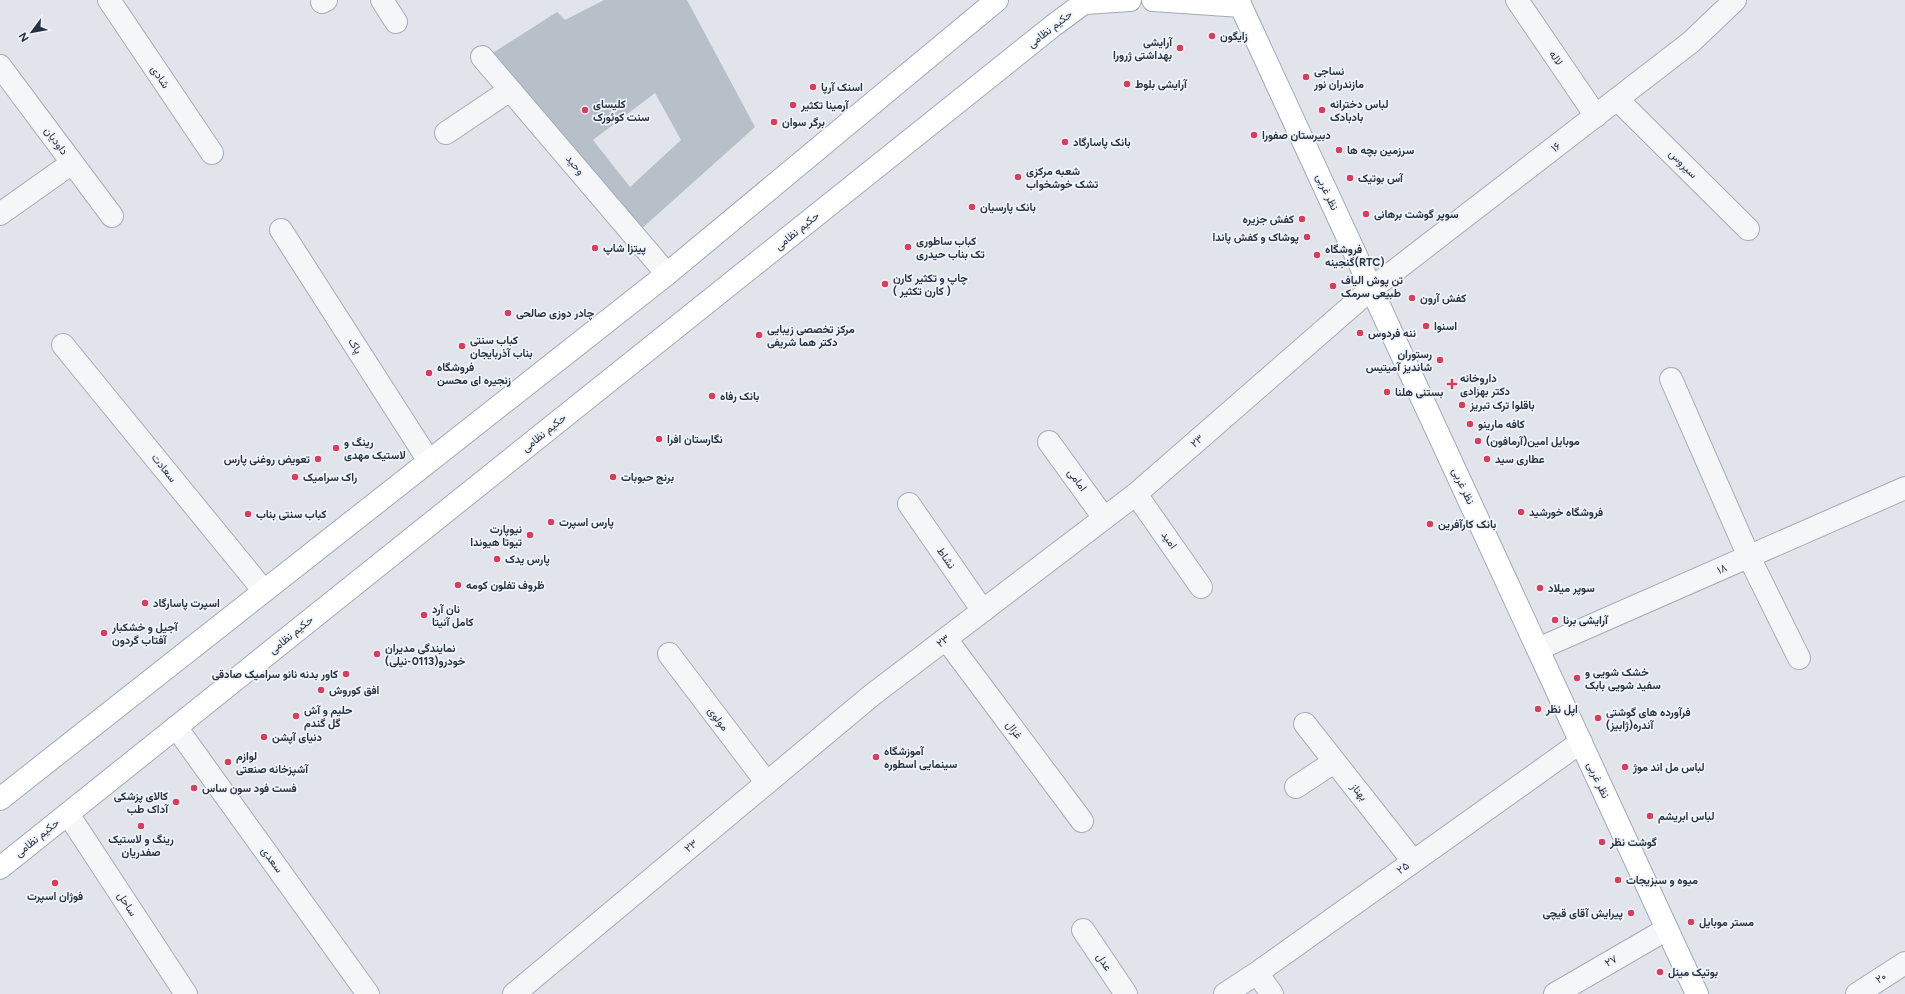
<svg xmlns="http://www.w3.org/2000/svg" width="1905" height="994" font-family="Figtree,Vazirmatn,sans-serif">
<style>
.building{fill:#b7bfc9;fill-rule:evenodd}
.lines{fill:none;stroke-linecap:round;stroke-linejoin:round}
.minor-casing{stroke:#a5acb6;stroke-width:24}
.major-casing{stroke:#9faab7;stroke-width:24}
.minor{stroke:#f4f6f8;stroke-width:22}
.major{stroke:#fff;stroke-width:22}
.poi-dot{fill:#da3c5d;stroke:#f1f4f8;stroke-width:1.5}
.labels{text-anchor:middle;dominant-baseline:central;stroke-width:3.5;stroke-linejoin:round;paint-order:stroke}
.street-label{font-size:11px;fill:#273344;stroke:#f1f4f8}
.poi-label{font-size:11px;font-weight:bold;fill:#273344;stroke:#f1f4f8;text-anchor:start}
</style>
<rect width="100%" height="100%" fill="#e1e5eb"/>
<!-- building -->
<path class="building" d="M604,0H687L755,127L639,231L491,54L557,12L565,20ZM655,93L681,140L630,187L593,140Z"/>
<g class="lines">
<!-- minor casing -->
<g class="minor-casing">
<path id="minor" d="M109,0L212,153
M382,0L396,22
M1517,0L1596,116
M322,2L326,0
M482,57L667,274
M0,66L112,216
M1618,100L1748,229
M446,133L510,90
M0,214L72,163
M281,230L429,461
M63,345L264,591
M1671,379L1749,557L1799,658
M1049,442L1104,518
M1136,494L1201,587
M909,504L983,611
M946,639L1082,821
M1538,649L1905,488
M669,654L767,783
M1305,724L1413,861
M176,727L368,994
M1296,787L1334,762
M68,814L186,994
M1083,930L1126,994
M1257,973L1272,994
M514,994L872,695L1136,494L1371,289L1691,42L1735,0
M1225,994L1257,973L1581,742
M1555,994L1667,929
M1857,994L1905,963"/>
</g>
<!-- major casing -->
<g class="major-casing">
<path id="major" d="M1153,0L1241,6
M1238,0L1697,994
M1085,3L1130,0
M0,799L667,274L997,0
M0,868L1054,25L1088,0"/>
</g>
<!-- minor -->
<use href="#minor" class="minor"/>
<!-- major -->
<use href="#major" class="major"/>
</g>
<!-- markers -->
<g class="poi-dot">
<circle cx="1212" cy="36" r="4"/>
<circle cx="1180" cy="48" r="4"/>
<circle cx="1306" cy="77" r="4"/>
<circle cx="1127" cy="84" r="4"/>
<circle cx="813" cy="87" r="4"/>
<circle cx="793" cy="105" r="4"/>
<circle cx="585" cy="110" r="4"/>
<circle cx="1322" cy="110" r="4"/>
<circle cx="774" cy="122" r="4"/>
<circle cx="1254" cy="135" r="4"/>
<circle cx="1065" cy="142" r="4"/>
<circle cx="1339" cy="150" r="4"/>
<circle cx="1018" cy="177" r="4"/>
<circle cx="1350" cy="178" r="4"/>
<circle cx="972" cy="207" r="4"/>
<circle cx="1366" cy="214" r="4"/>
<circle cx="1302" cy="219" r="4"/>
<circle cx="1307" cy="237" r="4"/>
<circle cx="908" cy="247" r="4"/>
<circle cx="595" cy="248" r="4"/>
<circle cx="1317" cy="255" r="4"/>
<circle cx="885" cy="284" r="4"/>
<circle cx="1333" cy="286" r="4"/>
<circle cx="1412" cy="298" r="4"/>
<circle cx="508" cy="313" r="4"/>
<circle cx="1426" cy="326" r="4"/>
<circle cx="1360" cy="333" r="4"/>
<circle cx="759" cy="335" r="4"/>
<circle cx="462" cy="346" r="4"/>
<circle cx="1440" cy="360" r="4"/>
<circle cx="429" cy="373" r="4"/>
<path d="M1450 378h4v4h4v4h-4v4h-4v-4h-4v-4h4z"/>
<circle cx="1387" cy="392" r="4"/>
<circle cx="712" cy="396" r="4"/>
<circle cx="1462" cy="405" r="4"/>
<circle cx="1470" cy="424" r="4"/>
<circle cx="659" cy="439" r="4"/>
<circle cx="1478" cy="441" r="4"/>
<circle cx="336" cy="448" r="4"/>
<circle cx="318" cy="459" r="4"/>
<circle cx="1487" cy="459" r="4"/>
<circle cx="295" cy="477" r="4"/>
<circle cx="613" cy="477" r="4"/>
<circle cx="1521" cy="512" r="4"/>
<circle cx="248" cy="514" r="4"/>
<circle cx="551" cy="522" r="4"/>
<circle cx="1430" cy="524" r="4"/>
<circle cx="530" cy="535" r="4"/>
<circle cx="497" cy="559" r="4"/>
<circle cx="458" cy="585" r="4"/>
<circle cx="1540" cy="588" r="4"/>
<circle cx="145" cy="603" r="4"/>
<circle cx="424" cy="615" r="4"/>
<circle cx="1555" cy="620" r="4"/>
<circle cx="104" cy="633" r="4"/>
<circle cx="377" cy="654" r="4"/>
<circle cx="346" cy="674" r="4"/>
<circle cx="1577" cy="678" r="4"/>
<circle cx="321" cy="690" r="4"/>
<circle cx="1538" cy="709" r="4"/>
<circle cx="296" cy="716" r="4"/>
<circle cx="1598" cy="718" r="4"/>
<circle cx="264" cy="737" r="4"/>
<circle cx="876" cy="757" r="4"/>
<circle cx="228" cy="762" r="4"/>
<circle cx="1625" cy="767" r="4"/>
<circle cx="194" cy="788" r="4"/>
<circle cx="176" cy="802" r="4"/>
<circle cx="1650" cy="816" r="4"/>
<circle cx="141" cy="826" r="4"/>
<circle cx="1602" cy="842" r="4"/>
<circle cx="1618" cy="880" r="4"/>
<circle cx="55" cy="883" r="4"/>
<circle cx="1631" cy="913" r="4"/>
<circle cx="1691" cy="922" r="4"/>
<circle cx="1660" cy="972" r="4"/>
</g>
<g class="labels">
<!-- street labels -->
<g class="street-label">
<text transform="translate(1050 29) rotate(-38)">حکیم نظامی</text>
<text transform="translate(1556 58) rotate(56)">لاله</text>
<text transform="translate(160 77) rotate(56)">شادی</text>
<text transform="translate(56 141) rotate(53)">داودیان</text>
<text transform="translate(1556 147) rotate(-38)">۱۶</text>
<text transform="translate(1683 164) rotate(45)">سیروس</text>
<text transform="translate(575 165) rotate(50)">وحید</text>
<text transform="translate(1327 192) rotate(65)">نظر غربی</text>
<text transform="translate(797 231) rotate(-39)">حکیم نظامی</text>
<text transform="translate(355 346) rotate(57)">پاک</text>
<text transform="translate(544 433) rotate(-39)">حکیم نظامی</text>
<text transform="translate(1197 441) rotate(-41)">۲۳</text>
<text transform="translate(164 468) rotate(51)">سعادت</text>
<text transform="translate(1077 480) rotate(54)">امامی</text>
<text transform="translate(1463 486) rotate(65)">نظر غربی</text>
<text transform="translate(1169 540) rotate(55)">امید</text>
<text transform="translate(946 558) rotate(56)">نشاط</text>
<text transform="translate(1722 569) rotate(-24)">۱۸</text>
<text transform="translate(291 635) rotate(-39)">حکیم نظامی</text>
<text transform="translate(943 641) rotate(-37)">۲۳</text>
<text transform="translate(718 719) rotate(53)">مولوی</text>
<text transform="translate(1014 730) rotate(53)">غزال</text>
<text transform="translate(1598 780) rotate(65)">نظر غربی</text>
<text transform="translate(1359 792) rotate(51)">بهناز</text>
<text transform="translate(37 838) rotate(-39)">حکیم نظامی</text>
<text transform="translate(691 846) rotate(-40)">۲۳</text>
<text transform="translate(272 860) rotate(54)">سعدی</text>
<text transform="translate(1403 868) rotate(-36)">۲۵</text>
<text transform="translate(127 904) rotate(57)">ساحل</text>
<text transform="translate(1611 961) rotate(-30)">۲۷</text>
<text transform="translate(1104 962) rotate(56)">عدل</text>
<text transform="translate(1881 978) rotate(-33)">۲۰</text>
</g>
<!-- poi labels -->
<g class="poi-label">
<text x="1220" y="36">زایگون</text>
<text x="1172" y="42" text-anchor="end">آرایشی<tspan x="1172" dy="13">بهداشتی ژرورا</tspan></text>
<text x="1314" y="71">نساجی<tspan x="1314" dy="13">مازندران نور</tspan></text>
<text x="1135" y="84">آرایشی بلوط</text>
<text x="821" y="87">اسنک آرپا</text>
<text x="593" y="104">کلیسای<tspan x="593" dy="13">سنت کوئورک</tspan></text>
<text x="1330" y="104">لباس دخترانه<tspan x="1330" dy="13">بادبادک</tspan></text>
<text x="801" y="105">آرمینا تکثیر</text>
<text x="782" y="122">برگر سوان</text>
<text x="1262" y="135">دبیرستان صفورا</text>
<text x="1073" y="142">بانک پاسارگاد</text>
<text x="1347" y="150">سرزمین بچه ها</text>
<text x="1026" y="171">شعبه مرکزی<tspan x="1026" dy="13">تشک خوشخواب</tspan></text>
<text x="1358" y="178">آس بوتیک</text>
<text x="980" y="207">بانک پارسیان</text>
<text x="1374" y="214">سوپر گوشت برهانی</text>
<text x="1294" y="219" text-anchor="end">کفش جزیره</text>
<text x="1299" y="237" text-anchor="end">پوشاک و کفش پاندا</text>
<text x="916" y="241">کباب ساطوری<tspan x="916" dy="13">تک بناب حیدری</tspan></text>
<text x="603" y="248">پیتزا شاپ</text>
<text x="1325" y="249">فروشگاه<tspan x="1325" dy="13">گنجینه(RTC)</tspan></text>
<text x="893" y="278">چاپ و تکثیر کارن<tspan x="893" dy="13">( کارن تکثیر )</tspan></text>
<text x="1341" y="280">تن پوش الیاف<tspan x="1341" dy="13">طبیعی سرمک</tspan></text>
<text x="1420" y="298">کفش آرون</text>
<text x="516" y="313">چادر دوزی صالحی</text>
<text x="1434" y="326">اسنوا</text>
<text x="767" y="329">مرکز تخصصی زیبایی<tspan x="767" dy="13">دکتر هما شریفی</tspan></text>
<text x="1368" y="333">ننه فردوس</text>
<text x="470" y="340">کباب سنتی<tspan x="470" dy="13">بناب آذربایجان</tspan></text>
<text x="1432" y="354" text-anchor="end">رستوران<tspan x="1432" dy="13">شاندیز آمیتیس</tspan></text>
<text x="437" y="367">فروشگاه<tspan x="437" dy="13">زنجیره ای محسن</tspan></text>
<text x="1460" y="378">داروخانه<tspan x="1460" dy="13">دکتر بهزادی</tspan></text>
<text x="1395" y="392">بستنی هلنا</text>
<text x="720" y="396">بانک رفاه</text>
<text x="1470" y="405">باقلوا ترک تبریز</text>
<text x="1478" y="424">کافه مارینو</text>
<text x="667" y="439">نگارستان افرا</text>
<text x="1486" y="441">موبایل امین(آرمافون)</text>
<text x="344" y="442">رینگ و<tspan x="344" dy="13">لاستیک مهدی</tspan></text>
<text x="310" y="459" text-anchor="end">تعویض روغنی پارس</text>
<text x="1495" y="459">عطاری سید</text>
<text x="303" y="477">راک سرامیک</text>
<text x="621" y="477">برنج حبوبات</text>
<text x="1529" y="512">فروشگاه خورشید</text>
<text x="256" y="514">کباب سنتی بناب</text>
<text x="559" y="522">پارس اسپرت</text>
<text x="1438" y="524">بانک کارآفرین</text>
<text x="522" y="529" text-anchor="end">نیوپارت<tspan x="522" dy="13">تیوتا هیوندا</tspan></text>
<text x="505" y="559">پارس یدک</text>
<text x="466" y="585">ظروف تفلون کومه</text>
<text x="1548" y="588">سوپر میلاد</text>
<text x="153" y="603">اسپرت پاسارگاد</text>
<text x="432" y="609">نان آرد<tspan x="432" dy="13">کامل آنیتا</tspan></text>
<text x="1563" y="620">آرایشی برنا</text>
<text x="112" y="627">آجیل و خشکبار<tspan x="112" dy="13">آفتاب گردون</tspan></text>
<text x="385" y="648">نمایندگی مدیران<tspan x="385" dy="13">خودرو(0113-نیلی)</tspan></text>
<text x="1585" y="672">خشک شویی و<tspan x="1585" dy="13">سفید شویی بابک</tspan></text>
<text x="338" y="674" text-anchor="end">کاور بدنه نانو سرامیک صادقی</text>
<text x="329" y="690">افق کوروش</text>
<text x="1546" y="709">اپل نظر</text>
<text x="304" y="710">حلیم و آش<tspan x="304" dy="13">گل گندم</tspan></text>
<text x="1606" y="712">فرآورده های گوشتی<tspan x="1606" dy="13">آندره(ژابیز)</tspan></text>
<text x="272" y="737">دنیای آپشن</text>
<text x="884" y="751">آموزشگاه<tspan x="884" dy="13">سینمایی اسطوره</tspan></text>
<text x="236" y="756">لوازم<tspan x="236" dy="13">آشپزخانه صنعتی</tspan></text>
<text x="1633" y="767">لباس مل اند موژ</text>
<text x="202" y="788">فست فود سون ساس</text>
<text x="168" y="796" text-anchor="end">کالای پزشکی<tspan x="168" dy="13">آداک طب</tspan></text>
<text x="1658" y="816">لباس ابریشم</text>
<text x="141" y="839" text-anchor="middle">رینگ و لاستیک<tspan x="141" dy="13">صفدریان</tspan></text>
<text x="1610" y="842">گوشت نظر</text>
<text x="1626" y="880">میوه و سبزیجات</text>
<text x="55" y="896" text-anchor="middle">فوژان اسپرت</text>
<text x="1623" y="913" text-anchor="end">پیرایش آقای قیچی</text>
<text x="1699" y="922">مستر موبایل</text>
<text x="1668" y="972">بوتیک مینل</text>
</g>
</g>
<!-- north arrow -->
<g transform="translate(32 32) rotate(238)" stroke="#f1f4f8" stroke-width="3" paint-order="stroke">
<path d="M0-3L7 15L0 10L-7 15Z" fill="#273344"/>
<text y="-6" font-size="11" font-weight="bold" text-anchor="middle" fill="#273344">N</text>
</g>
</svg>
